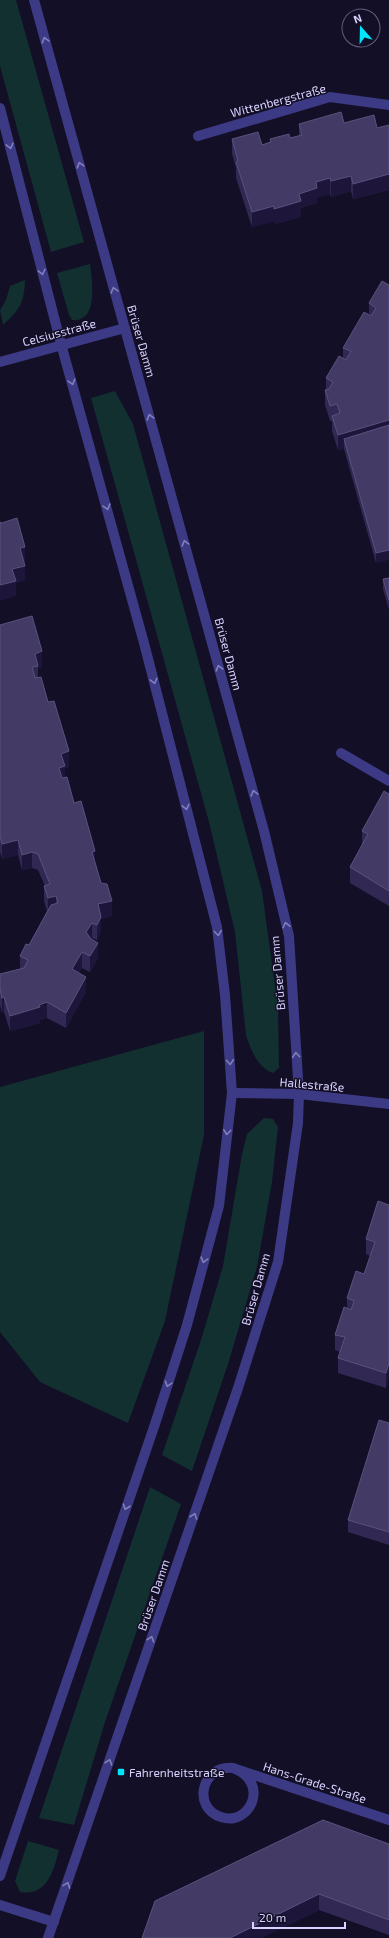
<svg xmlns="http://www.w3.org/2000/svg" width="389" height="1938" font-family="'Exo 2',sans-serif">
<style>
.green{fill:#12302f}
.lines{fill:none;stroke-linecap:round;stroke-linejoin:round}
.service{stroke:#3d3a85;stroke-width:10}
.minor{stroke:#3d3a85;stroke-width:10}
.tertiary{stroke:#3d3a85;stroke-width:10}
.wall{fill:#312854}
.shaded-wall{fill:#1d163a}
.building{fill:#433a66;stroke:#5a527e}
.oneway{stroke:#837fbc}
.poi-dot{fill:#00e5ff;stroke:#130f26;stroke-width:1.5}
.labels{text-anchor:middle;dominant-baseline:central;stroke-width:3;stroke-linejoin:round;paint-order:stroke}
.street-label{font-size:12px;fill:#d9d4ff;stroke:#130f26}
.poi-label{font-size:12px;fill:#d9d4ff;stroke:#130f26;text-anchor:start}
</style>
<rect width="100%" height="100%" fill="#130f26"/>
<!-- green -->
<path class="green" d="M0,0H16L84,242L51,252L0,66Z
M90,264C92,280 99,323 72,320L69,315L57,273Z
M25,280C24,304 20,309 3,325L0,310L6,300L10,286Z
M115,391L133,424L262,891L278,1008L279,1068L273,1073C257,1067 251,1050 246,1035L235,932L209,822L91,398Z
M204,1031V1135L165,1321L128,1423L40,1382L0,1332V1087Z
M264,1118L273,1119L278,1127L272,1182L257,1267L228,1364L192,1471L162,1455L201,1340L223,1266L242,1154L247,1134Z
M150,1487L181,1504L105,1722L74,1825L39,1818Z
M28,1841L59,1850C54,1870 47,1897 20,1892L15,1881Z"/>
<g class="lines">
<!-- service -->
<path class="service" d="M198,136L330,97L389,105
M341,753L389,781"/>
<!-- minor -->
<path class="minor" d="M0,362L125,328
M232,1093L299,1094L389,1104
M233,1768C271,1782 250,1827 221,1817C192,1808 201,1765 233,1768L389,1820
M0,1905L54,1922"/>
<!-- tertiary -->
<path class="tertiary" d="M34,0L264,831L289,936L299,1094L298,1123L278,1262L238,1388L48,1938
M0,108L61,344L144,643L217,927L225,995L232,1093L219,1206L187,1325L155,1424L0,1876"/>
</g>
<!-- wall -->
<path class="wall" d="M344,123L377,128L389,125V190L353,199L351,191L331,197L330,194L317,197V203L301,208V217L274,224V221L252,227L236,178V168L232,154V139L262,145L270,142V139L290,138L299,136V124Z
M382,281L376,563L344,449L338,450L332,431V421H330L325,405V390H326V378L343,359V348L369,315V303Z
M389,578V610L383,589V579Z
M0,625L42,667L38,668V678L48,702L69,767L65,768V777L74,803L95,863L101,883L112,916L101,919V932L97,940L92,938V939L98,958L90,972L82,968L79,973L86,992L66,1028L47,1018L40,1020V1023L10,1031L4,1012L2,1013L0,1005V974L20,969V956L29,945L47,911L44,901V886H45L38,870L32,868L22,870L18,855L2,859L0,852Z
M389,794V906L350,883V867L362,845V831Z
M389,1205L386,1388L338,1373V1358L340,1352L335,1350V1335L347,1309V1298L364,1274L370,1256L366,1254V1239Z
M389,1423V1545L348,1532V1520Z
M389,1844V1935L319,1910L261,1938H142Z"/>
<!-- shaded-wall -->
<path class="shaded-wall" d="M389,174V190L353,199V184Z
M351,176V191L331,197V181Z
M330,178V194L317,197V203L301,208V217L274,224V209L316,182Z
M274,206V221L252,227V212Z
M389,420V436L344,439V449L338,450V435Z
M25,547V562L20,563V548Z
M389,550V560L376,563V553Z
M25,566V581L16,583V596L0,601V585L12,569Z
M42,651V667L38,668V666L35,654Z
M69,751V767L65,768V781L59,783V768L61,754Z
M18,840V855L2,859V844Z
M95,851V867L92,852Z
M32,852V868L22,870V855Z
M56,896V911L48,914V898Z
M112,901V916L101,919V932L97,940L98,904Z
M92,923V938L86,947V932Z
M98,943V958L90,972V956Z
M82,952V968L72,984V969Z
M86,977V992L66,1028V1013Z
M4,997V1012L2,1013V998Z
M47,1002V1018L40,1020V1023L10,1031V1016Z
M389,1363V1379L386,1388V1373Z
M319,1894V1910L261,1938H230Z"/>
<!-- building -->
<path class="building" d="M341,112L344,123L374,115L377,128L389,125V174L353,184L351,176L331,181L330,178L316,182L317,188L299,194L301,201L274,209V206L252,212L236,162L238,161L232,139L258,132L262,145L271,142L270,139L289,134L290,138L302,135L299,124Z
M382,281L389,285V420L338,435L332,416L340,413L337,404L330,406L325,390L329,389L333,382L326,378L339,356L346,360L351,351L343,348L364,312L371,316L376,308L369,303Z
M389,425V550L376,553L344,439Z
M17,518L25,547L20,548L25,566L12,569L16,581L0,585V522L2,523Z
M389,578V600L383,579Z
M32,616L42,651L35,654L38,666L32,667L35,678L41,677L48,702L54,701L69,751L61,754L65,766L59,768L62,778L67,777L74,803L81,801L95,851L92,852L101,883L107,884L112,901L98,904L101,917L97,925L92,923L86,932L91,939L98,943L90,956L82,952L72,969L86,977L66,1013L47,1002L39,1005L40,1007L10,1016L4,997L2,998L0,989V974L24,968L28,960L20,956L26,944L29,945L51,905L58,903L56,896L48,898L44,886L50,884L38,854L32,852L22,855L18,840L2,844L0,836V625Z
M384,791L389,794V891L350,867L368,834L362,831Z
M378,1201L389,1205V1363L386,1373L338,1358L345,1337L335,1335L344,1307L351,1310L354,1301L347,1298L356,1271L364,1274L375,1242L366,1239Z
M379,1420L389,1423V1532L348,1520Z
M323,1820L389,1844V1920L319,1894L230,1938H142L155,1901Z"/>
<!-- one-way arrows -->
<defs><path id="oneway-chevron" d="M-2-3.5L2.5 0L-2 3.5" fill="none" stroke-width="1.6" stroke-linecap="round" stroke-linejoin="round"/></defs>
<g class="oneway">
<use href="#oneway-chevron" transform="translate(45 40) rotate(-106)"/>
<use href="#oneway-chevron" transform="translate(10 146) rotate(76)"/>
<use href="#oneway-chevron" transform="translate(80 165) rotate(-106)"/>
<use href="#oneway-chevron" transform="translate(42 272) rotate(76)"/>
<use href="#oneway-chevron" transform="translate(114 290) rotate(-106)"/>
<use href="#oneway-chevron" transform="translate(72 382) rotate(74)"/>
<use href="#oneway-chevron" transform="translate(150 417) rotate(-105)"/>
<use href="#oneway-chevron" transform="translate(107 507) rotate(74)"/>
<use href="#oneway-chevron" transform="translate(185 543) rotate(-105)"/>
<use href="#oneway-chevron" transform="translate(219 668) rotate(-105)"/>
<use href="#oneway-chevron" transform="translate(154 681) rotate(76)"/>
<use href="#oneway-chevron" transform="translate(254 793) rotate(-105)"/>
<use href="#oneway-chevron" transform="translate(186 807) rotate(76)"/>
<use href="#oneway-chevron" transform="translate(286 925) rotate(-103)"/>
<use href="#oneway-chevron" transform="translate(218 933) rotate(83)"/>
<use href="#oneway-chevron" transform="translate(296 1055) rotate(-94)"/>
<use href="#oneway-chevron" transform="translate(230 1062) rotate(86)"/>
<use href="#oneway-chevron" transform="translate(227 1132) rotate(96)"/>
<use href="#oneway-chevron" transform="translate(204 1260) rotate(105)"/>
<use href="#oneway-chevron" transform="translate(168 1384) rotate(108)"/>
<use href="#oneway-chevron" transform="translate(126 1507) rotate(109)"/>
<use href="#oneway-chevron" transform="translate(194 1516) rotate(-71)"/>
<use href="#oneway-chevron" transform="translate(151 1639) rotate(-71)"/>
<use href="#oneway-chevron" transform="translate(109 1762) rotate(-71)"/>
<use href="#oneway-chevron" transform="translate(67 1885) rotate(-70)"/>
</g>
<!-- markers -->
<rect class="poi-dot" x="117" y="1768" width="8" height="8" rx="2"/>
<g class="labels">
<!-- street labels -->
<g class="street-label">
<text transform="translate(278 100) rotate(-15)">Wittenbergstraße</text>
<text transform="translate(59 332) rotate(-15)">Celsiusstraße</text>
<text transform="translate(142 341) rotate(74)">Brüser Damm</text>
<text transform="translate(229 654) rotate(75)">Brüser Damm</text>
<text transform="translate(277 973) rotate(-95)">Brüser Damm</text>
<text transform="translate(312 1084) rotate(5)">Hallestraße</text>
<text transform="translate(255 1289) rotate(-74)">Brüser Damm</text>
<text transform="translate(153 1595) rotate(-71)">Brüser Damm</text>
<text transform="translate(315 1782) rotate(18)">Hans-Grade-Straße</text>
</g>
<!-- poi labels -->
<g class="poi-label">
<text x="129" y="1772">Fahrenheitstraße</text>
</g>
</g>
<!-- north arrow -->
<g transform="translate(361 28) rotate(340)"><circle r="19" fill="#130f26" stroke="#625e7d"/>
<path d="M0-3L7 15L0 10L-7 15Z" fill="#00e5ff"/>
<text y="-6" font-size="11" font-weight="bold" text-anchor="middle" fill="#d9d4ff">N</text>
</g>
<!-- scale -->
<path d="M253 1922v6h92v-6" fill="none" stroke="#d9d4ff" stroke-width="2"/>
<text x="259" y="1922" font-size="12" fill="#d9d4ff" stroke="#130f26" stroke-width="3" paint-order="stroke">20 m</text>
</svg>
